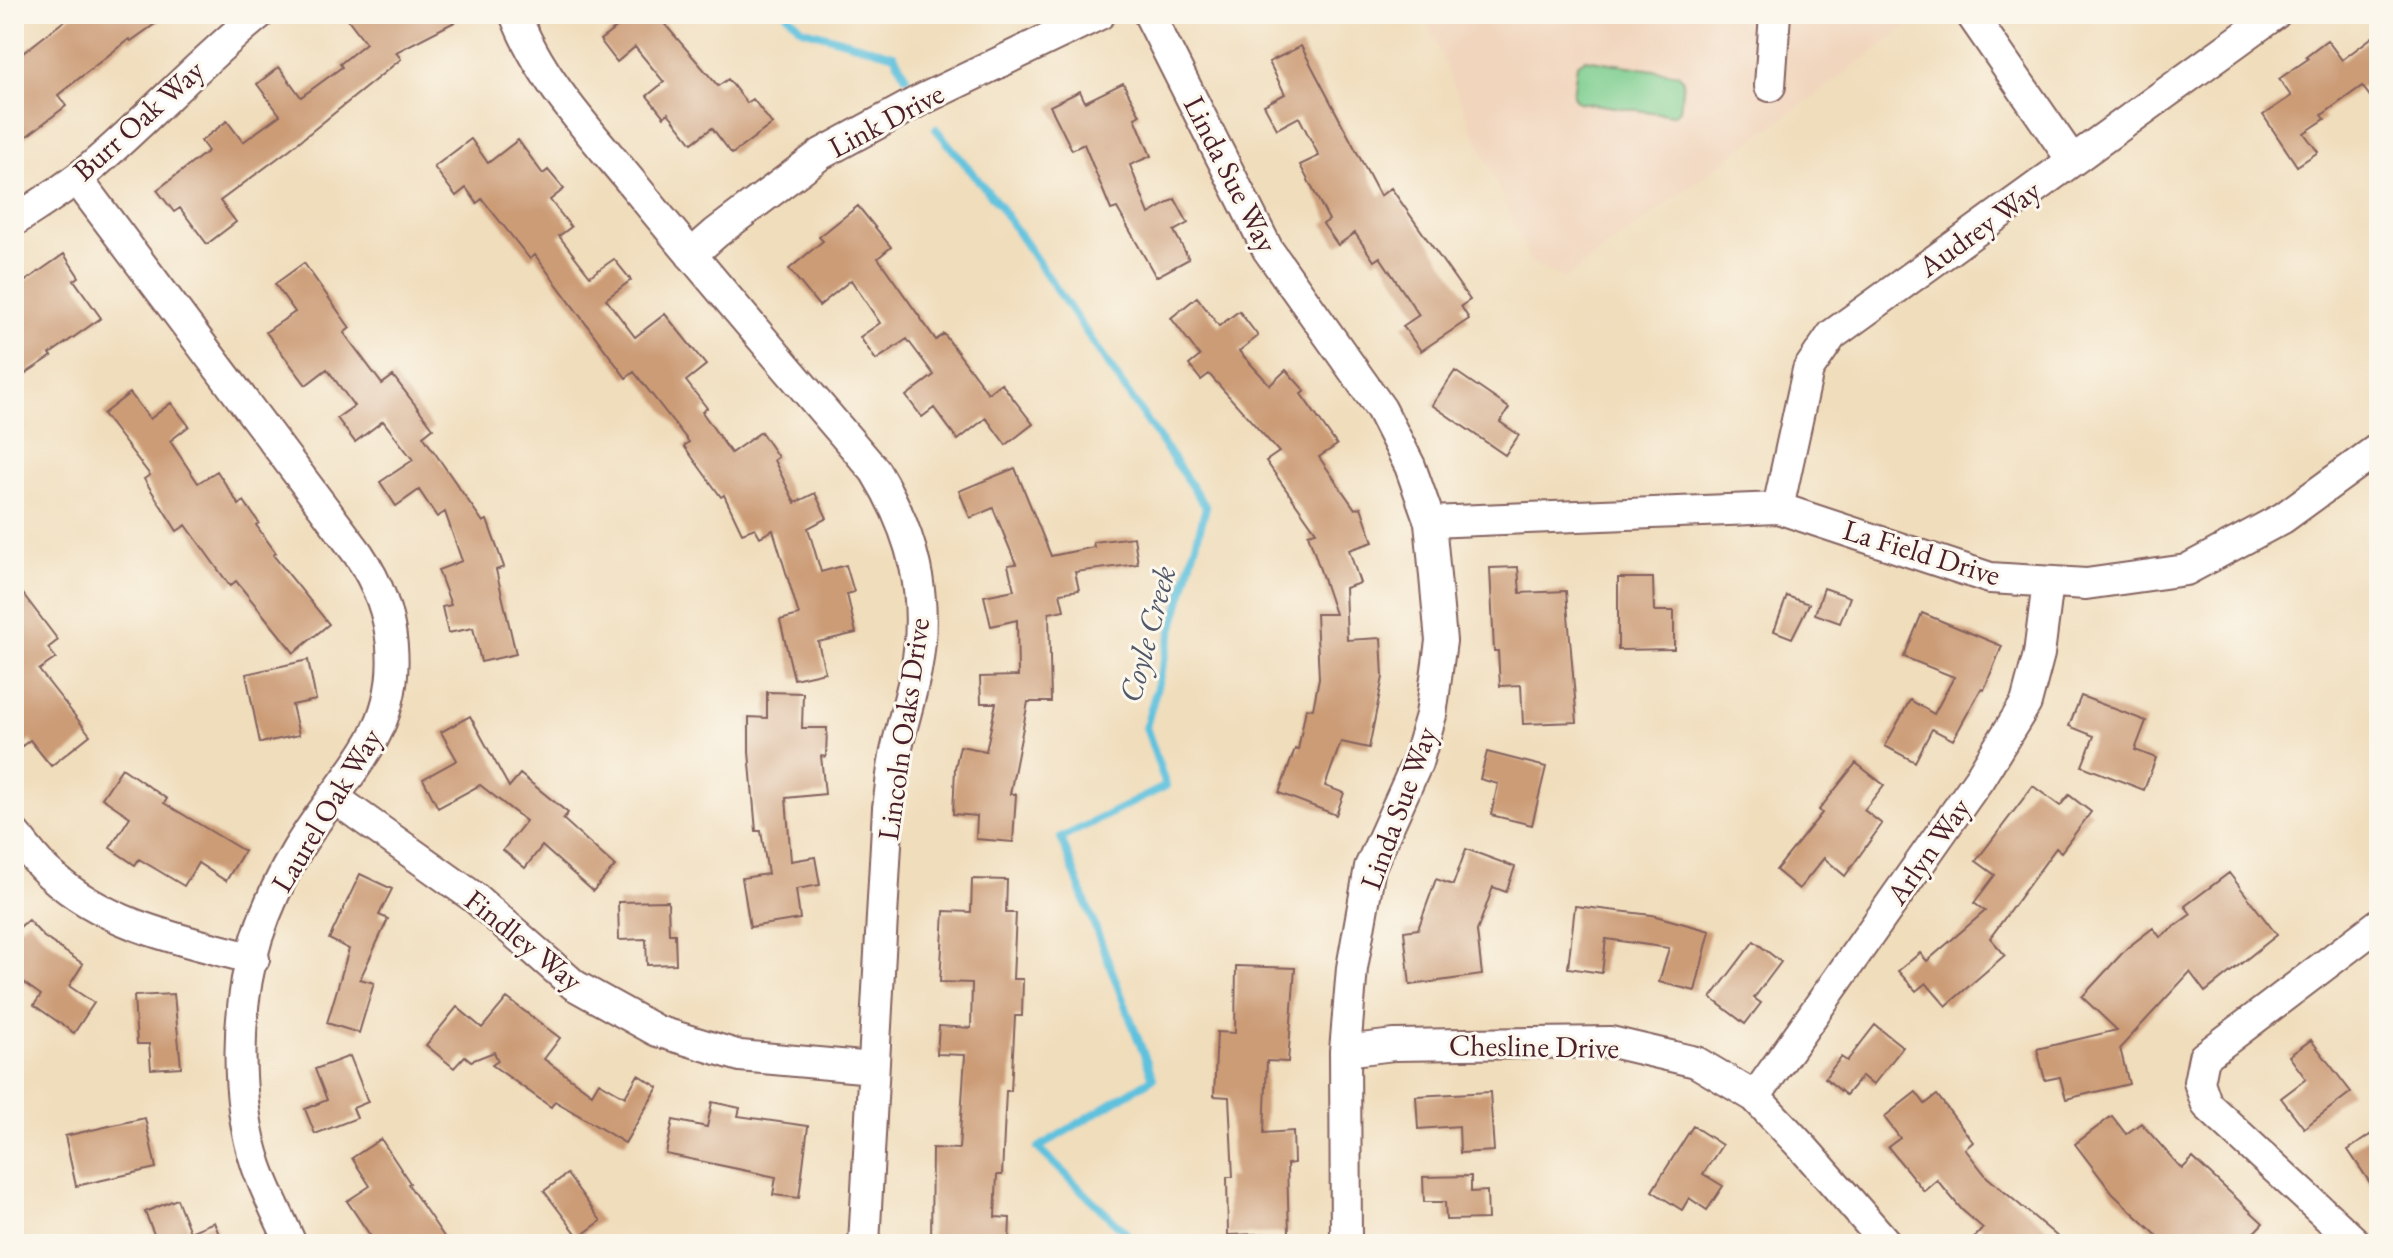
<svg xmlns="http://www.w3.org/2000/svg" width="2393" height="1258" font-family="'EB Garamond',serif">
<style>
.built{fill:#f1d5bd}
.green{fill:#7dce8f;stroke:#64765d;stroke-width:2}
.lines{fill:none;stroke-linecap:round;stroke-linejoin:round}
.stream{stroke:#5fc1dd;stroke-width:8}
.building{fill:#cc9c77}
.minor-casing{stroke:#84625e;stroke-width:34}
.minor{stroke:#fff;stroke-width:30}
.labels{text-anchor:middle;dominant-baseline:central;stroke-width:6;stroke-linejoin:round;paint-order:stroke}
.street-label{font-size:30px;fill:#4a1f2b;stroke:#fbf7ec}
.water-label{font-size:32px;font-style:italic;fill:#515869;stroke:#fbf7ec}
</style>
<rect width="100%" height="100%" fill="#fbf7ec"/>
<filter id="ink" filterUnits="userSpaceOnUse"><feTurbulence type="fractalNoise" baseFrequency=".0125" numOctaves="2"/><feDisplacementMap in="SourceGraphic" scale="16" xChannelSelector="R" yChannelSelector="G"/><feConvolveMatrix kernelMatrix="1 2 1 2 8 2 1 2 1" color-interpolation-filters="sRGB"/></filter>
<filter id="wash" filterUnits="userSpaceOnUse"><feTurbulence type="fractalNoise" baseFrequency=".006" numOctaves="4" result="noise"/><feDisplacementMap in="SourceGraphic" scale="32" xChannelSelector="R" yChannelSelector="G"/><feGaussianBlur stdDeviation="1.8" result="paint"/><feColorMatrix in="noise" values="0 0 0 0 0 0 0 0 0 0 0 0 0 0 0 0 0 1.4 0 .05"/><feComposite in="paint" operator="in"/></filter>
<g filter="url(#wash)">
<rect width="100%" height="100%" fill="#f0ddbc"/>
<!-- built -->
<path class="built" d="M1423,14H1925L1564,279L1531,263Z"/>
<!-- green -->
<path class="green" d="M1585,59L1678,74L1683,79L1680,110L1673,115L1578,102L1573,96L1577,64Z"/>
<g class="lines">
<!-- stream -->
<path class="stream" d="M787,14L802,29L894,55L906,77
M936,129L999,205L1206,507L1146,727L1166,786L1061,838L1153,1078L1038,1148L1127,1234L1120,1244"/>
</g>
<g id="blocks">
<!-- building -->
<path class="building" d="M73,14H169L131,41L129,39L58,95L66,106L14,146V60Z
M344,14H470L396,52L401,59L290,149L220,201L236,222L207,244L180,208L174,212L157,190L208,151L201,141L227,121L243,142L280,115L257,84L279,67L301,97L342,67L340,64L366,43Z
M611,14H656L718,86L728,79L747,103L753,99L772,124L732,154L712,128L692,143L668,113L664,117L647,96L664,82L635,47L617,62L600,40L620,25Z
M2379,32V108L2362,86L2322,115L2325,119L2304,133L2318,152L2297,166L2263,115L2291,96L2279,79L2308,59L2306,56L2327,40L2342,60Z
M1301,46L1380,196L1391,188L1470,300L1461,306L1469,319L1421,351L1403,326L1419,315L1380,257L1374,261L1355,233L1338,245L1323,224L1329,220L1300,165L1319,156L1299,117L1277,129L1264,105L1285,94L1269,62Z
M1123,83L1140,115L1135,118L1151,156L1130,165L1149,214L1175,199L1188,223L1174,231L1189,259L1156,277L1117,208L1111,210L1084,144L1072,150L1050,106L1080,91L1085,102Z
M471,139L488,163L518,140L543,174L548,170L564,189L550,200L571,227L559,236L590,276L614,259L631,280L606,299L635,337L665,314L706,365L686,381L707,408L702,412L731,453L761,432L778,457L774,460L795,503L815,493L827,518L808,528L821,572L846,565L854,592L847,594L856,633L818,642L825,672L794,679L780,620L799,615L773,530L760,537L755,528L742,533L724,495L721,497L684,446L689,442L634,372L626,378L535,255L530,259L482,199L477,203L466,188L456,196L434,167Z
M858,206L891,247L878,258L936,340L944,334L988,393L1001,383L1033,424L1006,445L986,418L958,440L934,408L922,417L906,396L934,375L907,339L876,360L860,337L880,323L851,280L819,306L789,269L823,241L819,237Z
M64,254L79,277L74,280L101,318L50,354L52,356L14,381V289Z
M304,263L350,328L344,333L382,384L393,376L433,428L423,436L483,522L487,520L504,567L496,570L516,654L481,662L473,628L448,633L442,607L451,605L438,570L462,561L445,512L437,517L419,490L396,506L380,482L413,460L383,421L355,442L337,418L354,406L327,369L306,385L266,332L295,312L275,284Z
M1197,297L1219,326L1239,311L1258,336L1239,351L1270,385L1286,370L1305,391L1301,394L1337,445L1319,457L1355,509L1361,507L1373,542L1349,550L1360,583L1345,588L1347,640L1381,638L1383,677L1369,748L1341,742L1325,786L1344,793L1336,815L1279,793L1295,749L1298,750L1306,708L1313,709L1319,678L1316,614H1335L1308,534L1316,532L1266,461L1279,452L1209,374L1201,380L1189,365L1200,356L1171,318Z
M1455,371L1509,408L1500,422L1519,435L1505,455L1432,405Z
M130,393L150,419L171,403L189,426L170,441L198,483L217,471L239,505L244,501L259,523L256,525L276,553L273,555L329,624L294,653L236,581L230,586L186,525L177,531L144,479L150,475L103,414Z
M1015,468L1051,556L1094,547L1093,542L1134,537L1138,564L1075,572L1079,590L1060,593L1064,610L1049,613L1051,702H1028L1010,794H1016L1013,842L976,839L977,816L953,814L955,768L960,746L986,751L996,703H981L980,677L1018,676L1017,620L991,626L984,596L1014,590L1008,565L1016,564L993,508L970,518L959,491Z
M1518,567L1520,593L1566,591L1577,722L1523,724L1521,685L1500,686L1498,651H1494L1490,568Z
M1618,578H1653L1654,611H1674V649L1618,650Z
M14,582L58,640L48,648L56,658L39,670L90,735L51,766L30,740L22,746L14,736Z
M1824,588L1850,597L1840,623L1815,614Z
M1787,596L1809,604L1792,638L1774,631Z
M1922,613L2002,646L1984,690L1981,689L1953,740L1932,729L1915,762L1885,746L1910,700L1934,714L1954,677L1904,657Z
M308,660L316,700L292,705L299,735L260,743L246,674Z
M767,692L803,693L802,728H827L826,757L821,756L825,794L786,798L791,861L815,857L820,885L796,889L800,919L750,927L742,878L768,874L761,831H756L749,752V717L767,718Z
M2081,696L2146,721L2135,750L2156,758L2144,790L2082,766L2094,736L2069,726Z
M470,716L509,787L520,774L568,813L563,819L615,866L593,891L542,846L525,868L503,850L526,821L480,785L438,808L423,779L457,760L441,732Z
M1487,752L1546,767L1532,825L1491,815L1498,784L1480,779Z
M1856,763L1884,785L1864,810L1882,824L1845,876L1824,858L1799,889L1776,870L1822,813L1819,810Z
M122,768L167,799L164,803L244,851L226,881L198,863L184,886L139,859L135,865L110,848L130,817L102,798Z
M2033,786L2060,806L2069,795L2091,812L2061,852L2056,848L1990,938L2005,955L1946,1006L1926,983L1916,991L1898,971L1920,953L1927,961L1985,911L1974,903L1995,875L1976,861Z
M1466,849L1515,867L1506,892L1493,887L1477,931L1482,975L1410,985L1404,931L1418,929L1436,879L1453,885Z
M2229,873L2277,935L2205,992L2190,972L2120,1048L2129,1084L2066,1099L2060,1077L2045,1080L2037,1049L2117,1030L2082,997L2127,948L2153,928L2160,937L2191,914L2185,906Z
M360,874L392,889L379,915L388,919L360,979L374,983L359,1033L327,1023L349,949L329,939Z
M972,879L1007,880L1006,913H1016L1013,979H1023L1022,1016H1015L1011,1091H1006L1002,1175H997L995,1217L1010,1218L1009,1244H931L932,1148L959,1149L965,1055L937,1054L939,1026L971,1028L972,983L940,982L944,911L971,912Z
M668,901L669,934H675L676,964L647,965L646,939L619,940L618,902Z
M1575,906L1652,915L1710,931L1695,991L1659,982L1669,948L1606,939L1602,973L1568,968Z
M28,920L44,937L83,964L69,986L94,1003L74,1033L34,1005L41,995L14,976V932Z
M1754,941L1781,962L1754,998L1761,1003L1745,1024L1711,998Z
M1236,966L1295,968L1288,1062L1267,1061L1264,1133L1293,1131L1294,1163L1287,1164L1289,1233L1228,1235L1227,1177H1233L1229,1097L1214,1096L1217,1032L1235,1033Z
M174,994L181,1067L151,1069L149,1044H137L134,996Z
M507,998L560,1038L544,1059L592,1094L599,1082L625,1097L638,1075L658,1087L625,1143L555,1101L551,1107L492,1065L498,1061L494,1052L471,1061L465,1056L454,1068L426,1045L457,1007L482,1028Z
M1875,1025L1903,1047L1873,1085L1862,1076L1846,1095L1825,1078L1841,1057L1847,1061Z
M2311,1040L2351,1092L2304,1128L2281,1098L2306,1079L2289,1056Z
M350,1056L368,1102L353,1108L357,1118L315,1134L305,1109L327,1100L315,1069Z
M1490,1092L1494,1151L1460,1153L1459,1126L1418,1129L1416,1096Z
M1916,1092L1925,1104L1937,1095L1973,1142L1965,1149L1987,1177L2066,1244H1969L1983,1228L1962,1210L1937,1180L1924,1191L1888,1147L1900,1138L1884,1117Z
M712,1102L740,1108L738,1116L808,1126L799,1198L773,1195L776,1177L666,1154L673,1120L707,1127Z
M2112,1116L2126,1134L2141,1123L2182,1169L2193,1158L2263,1223L2243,1244H2166L2113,1194L2075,1144Z
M145,1118L156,1168L76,1186L65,1136Z
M1693,1126L1722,1145L1703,1174L1723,1186L1707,1210L1689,1198L1682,1210L1652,1191Z
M2379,1129V1196L2348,1150Z
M381,1139L410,1183L408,1184L449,1244H376L347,1201L370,1186L352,1158Z
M567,1174L601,1221L579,1237L544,1191Z
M1471,1176V1192L1487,1191L1488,1219L1446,1220L1445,1202H1424L1423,1177Z
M177,1199L190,1232L214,1222L223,1244H158L145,1212Z"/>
</g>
</g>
<g filter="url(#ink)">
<use href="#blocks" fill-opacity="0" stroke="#84625e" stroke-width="2"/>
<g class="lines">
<!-- minor casing -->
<g class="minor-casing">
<path id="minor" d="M515,14C540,80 592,134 636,188C714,284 795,377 875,471C913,533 930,597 916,670C911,696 903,721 897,747C892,767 891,787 888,808L864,1244
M1149,14L1268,250L1381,409L1410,466L1430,522L1441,641L1431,715L1417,763L1370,867L1352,968L1345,1051L1346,1244
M1971,14L2072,160
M1770,86L1775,14
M77,179L359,555C396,610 405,679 373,739C351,778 320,811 297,850C281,877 267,907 257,938C236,1006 234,1098 257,1166C266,1192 280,1218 291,1244
M14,221C41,203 70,186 95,164C151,116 201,61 259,14
M691,255L716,233L821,154L917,102L1100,14
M1778,508L1808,370L1832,335L2275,14
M1430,522L1778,508L1990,578L2086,584L2186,570L2283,518L2379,448
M333,797L475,898L574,985L657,1031L740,1056L873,1068
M14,833C26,847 37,863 51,875C107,926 182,940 254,959
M1345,1051L1394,1045L1611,1042L1696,1062L1755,1097L1805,1150L1887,1244
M1755,1097L1979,779L2026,703L2039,654L2048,582
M2357,1244L2207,1105L2199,1082L2204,1057L2379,924"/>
</g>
<!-- minor -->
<use href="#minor" class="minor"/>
</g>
</g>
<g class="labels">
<!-- street labels -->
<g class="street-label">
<text transform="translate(138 120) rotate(-42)">Burr Oak Way</text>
<text transform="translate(886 120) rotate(-28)">Link Drive</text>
<text transform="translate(1231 174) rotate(63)">Linda Sue Way</text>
<text transform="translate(1979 228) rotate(-36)">Audrey Way</text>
<text transform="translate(1922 552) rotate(17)">La Field Drive</text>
<text transform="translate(903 729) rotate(-82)">Lincoln Oaks Drive</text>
<text transform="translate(1398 808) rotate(-70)">Linda Sue Way</text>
<text transform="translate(326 810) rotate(-59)">Laurel Oak Way</text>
<text transform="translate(1928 851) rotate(-55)">Arlyn Way</text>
<text transform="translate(524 940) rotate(39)">Findley Way</text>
<text transform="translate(1534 1046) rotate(1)">Chesline Drive</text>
</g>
<!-- water labels -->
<g class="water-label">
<text transform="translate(1147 634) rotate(-75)">Coyle Creek</text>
</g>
</g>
<!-- margin -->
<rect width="2393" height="1258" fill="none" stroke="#fbf7ec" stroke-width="48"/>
</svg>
